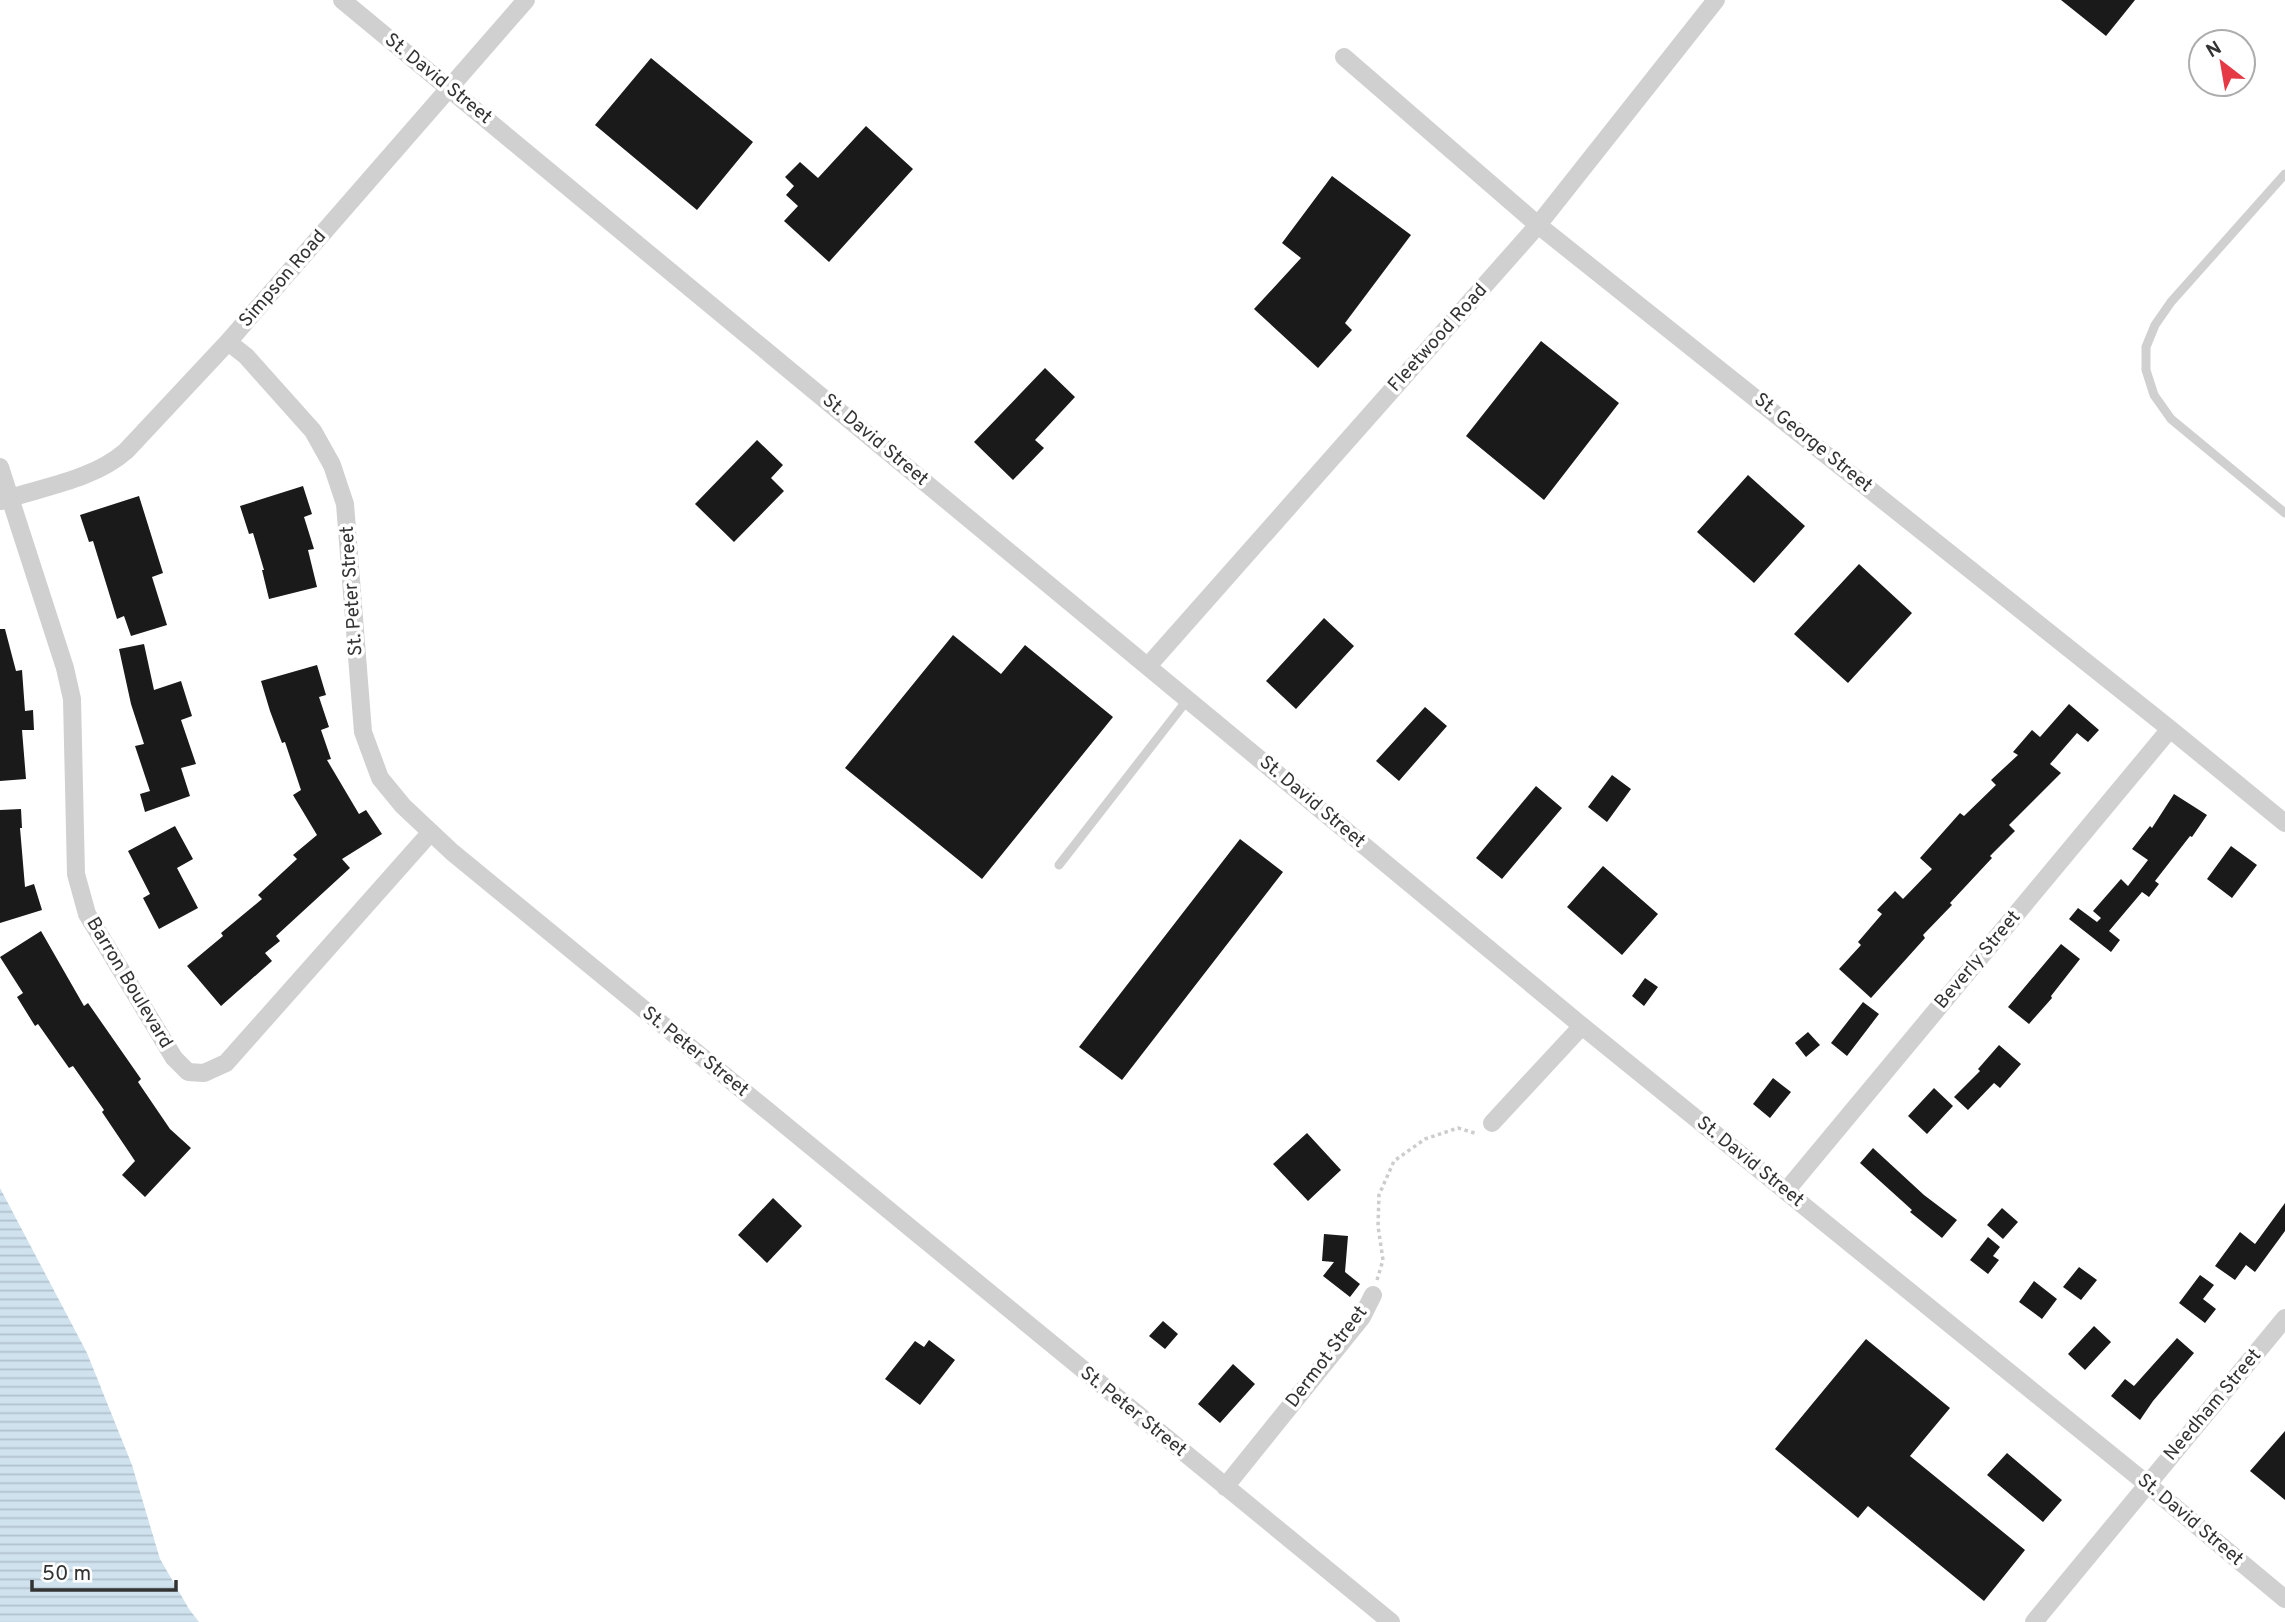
<svg xmlns="http://www.w3.org/2000/svg" width="2285" height="1622" font-family="Overpass,sans-serif">
<style>
.water{fill:url(#water-rules)}
.building{fill:#1a1a1a}
.lines{fill:none;stroke-linecap:round;stroke-linejoin:round}
.path{stroke:#cdcdcd;stroke-width:3.5;stroke-dasharray:3.5 3.5;stroke-linecap:butt}
.lane{stroke:#d0d0d0;stroke-width:9}
.street{stroke:#d0d0d0;stroke-width:18}
.labels{text-anchor:middle;dominant-baseline:central;stroke-width:7;stroke-linejoin:round;paint-order:stroke}
.street-label{font-size:19px;fill:#333;stroke:#fff}
</style>
<defs>
<pattern id="water-rules" width="6" height="5" patternUnits="userSpaceOnUse" patternTransform="scale(1.75)"><rect width="6" height="5" fill="#cfe2ee"/><path d="M0 2.5h6" fill="none" stroke="#b2c2cd"/></pattern>
</defs>
<rect width="100%" height="100%" fill="#fff"/>
<!-- water -->
<path class="water" d="M0,1188L87,1353L132,1465L160,1559L189,1609L199,1622H0Z"/>
<!-- building -->
<path class="building" d="M2061,0H2135L2106,36Z
M651,58L753,142L697,210L595,125Z
M866,126L913,169L829,262L784,221L798,206L786,195L794,186L785,177L800,162L818,178Z
M1332,176L1411,235L1345,323L1352,330L1318,368L1254,309L1301,258L1282,243Z
M1541,341L1619,403L1544,500L1466,436Z
M1045,368L1075,397L1035,440L1044,448L1013,480L974,442Z
M757,440L783,465L771,478L784,491L734,542L695,504Z
M1748,475L1805,526L1754,583L1697,532Z
M303,486L312,514L304,517L314,549L308,550L317,587L269,599L262,570H264L253,533L249,534L240,506Z
M139,496L163,573L152,577L167,625L131,636L124,616L117,619L93,541L89,542L80,515Z
M1859,564L1912,613L1848,683L1794,634Z
M1324,618L1354,646L1296,709L1266,681Z
M0,629H5L16,671L22,670L25,711L33,710L34,730H22L26,779L0,781Z
M953,635L1001,674L1025,645L1113,717L982,879L845,768Z
M144,644L154,690L181,681L192,716L181,720L196,764L181,768L190,796L145,812L140,794L150,791L135,746L144,744L131,704L119,649Z
M317,665L326,695L319,697L329,727L321,730L331,759L327,760L359,814L366,810L382,834L342,859L350,868L276,936L280,941L265,953L272,961L221,1006L187,966L223,936L221,933L262,899L258,895L297,859L293,855L317,835L293,795L301,790L285,742L282,743L270,711L261,681Z
M2069,704L2099,730L2088,742L2077,733L2050,764L2061,773L2009,825L2015,831L1990,856L1992,858L1950,903L1952,905L1923,935L1925,938L1871,998L1839,969L1861,945L1858,942L1882,914L1877,910L1895,891L1903,899L1932,869L1920,858L1960,813L1964,816L1996,785L1991,780L2018,755L2013,752L2032,730L2040,737Z
M1425,707L1447,726L1399,781L1376,761Z
M1612,775L1631,789L1607,822L1588,807Z
M1536,786L1562,808L1502,879L1476,858Z
M2174,794L2207,815L2192,837L2190,836L2155,881L2159,884L2149,897L2142,892L2109,931L2120,940L2111,952L2069,919L2078,908L2097,922L2101,918L2093,911L2121,879L2128,886L2148,860L2132,849L2150,826L2152,828Z
M21,809L22,828H20L25,887L34,884L42,910L0,923V810Z
M175,826L193,859L177,868L198,908L159,929L143,898L150,894L128,851Z
M1240,839L1283,872L1122,1080L1079,1047Z
M2231,846L2257,865L2232,898L2207,879Z
M1603,866L1658,914L1622,955L1567,907Z
M41,931L84,1006L88,1003L141,1079L138,1082L170,1129L191,1148L145,1197L122,1175L135,1161L102,1112L104,1110L73,1066L69,1068L38,1024L35,1026L17,997L23,993L0,957Z
M2061,944L2080,959L2051,996L2052,998L2029,1024L2008,1007Z
M1645,978L1658,987L1644,1006L1632,996Z
M1863,1002L1879,1014L1847,1056L1831,1043Z
M1808,1032L1820,1045L1806,1057L1795,1043Z
M1999,1045L2021,1064L2000,1088L1994,1083L1968,1110L1954,1097L1980,1071L1978,1069Z
M1773,1078L1791,1092L1770,1118L1753,1104Z
M1934,1088L1953,1106L1927,1134L1908,1116Z
M1307,1133L1341,1170L1308,1201L1273,1164Z
M1873,1148L1924,1195L1957,1220L1942,1238L1910,1212L1912,1210L1860,1163Z
M773,1198L802,1226L767,1263L738,1235Z
M2285,1203V1231L2255,1272L2246,1265L2235,1280L2215,1266L2240,1232L2255,1244Z
M2002,1208L2018,1222L2003,1239L1987,1225Z
M1324,1234L1348,1236L1345,1272L1360,1284L1350,1297L1323,1276L1334,1262L1322,1261Z
M1988,1237L2000,1247L1993,1256L1999,1260L1988,1274L1970,1260Z
M2079,1267L2097,1280L2081,1300L2063,1287Z
M2200,1275L2214,1285L2203,1299L2216,1309L2205,1323L2179,1303Z
M2034,1281L2057,1299L2042,1319L2019,1302Z
M1163,1321L1178,1334L1165,1349L1149,1336Z
M2094,1326L2111,1342L2085,1370L2068,1354Z
M2177,1338L2194,1353L2153,1401L2140,1420L2111,1396L2125,1379L2134,1386Z
M1866,1339L1950,1408L1910,1456L2025,1550L1984,1601L1868,1506L1858,1518L1775,1449Z
M929,1340L955,1360L920,1405L885,1379L915,1341L924,1347Z
M1233,1364L1255,1384L1220,1423L1198,1404Z
M2285,1431V1500L2250,1471Z
M2007,1453L2062,1500L2043,1522L1987,1475Z"/>
<g class="lines">
<!-- path -->
<path class="path" d="M1377,1280L1383,1260L1378,1226L1379,1195L1394,1161L1425,1139L1458,1128L1478,1134"/>
<!-- lane -->
<path class="lane" d="M2285,174L2171,302L2155,325L2146,347V370L2154,395L2171,419L2285,513
M1059,865L1188,699"/>
<!-- street -->
<path class="street" d="M342,0L1582,1026L2147,1484L2285,1599
M1344,57L1538,225L2170,729L2285,823
M228,342L246,356L313,431L332,465L345,504L363,732L380,778L403,806L452,852L1391,1622
M0,467L65,668L72,699L76,874L87,914L174,1058L188,1072L204,1073L226,1063L431,832
M1,501C42,487 93,480 126,451L228,342L526,0
M1148,666L1538,225L1716,0
M1492,1123L1582,1026
M1786,1191L2170,729
M1225,1487L1362,1317L1373,1295
M2034,1622L2285,1318"/>
</g>
<g class="labels">
<!-- street labels -->
<g class="street-label">
<text transform="translate(438 79) rotate(39)">St. David Street</text>
<text transform="translate(283 279) rotate(-49)">Simpson Road</text>
<text transform="translate(1438 338) rotate(-48)">Fleetwood Road</text>
<text transform="translate(875 440) rotate(40)">St. David Street</text>
<text transform="translate(1813 443) rotate(39)">St. George Street</text>
<text transform="translate(352 591) rotate(-94)">St. Peter Street</text>
<text transform="translate(1312 802) rotate(40)">St. David Street</text>
<text transform="translate(1978 960) rotate(-50)">Beverly Street</text>
<text transform="translate(129 983) rotate(59)">Barron Boulevard</text>
<text transform="translate(695 1052) rotate(39)">St. Peter Street</text>
<text transform="translate(1750 1162) rotate(39)">St. David Street</text>
<text transform="translate(1327 1357) rotate(-53)">Dermot Street</text>
<text transform="translate(2213 1405) rotate(-50)">Needham Street</text>
<text transform="translate(1133 1412) rotate(39)">St. Peter Street</text>
<text transform="translate(2190 1520) rotate(40)">St. David Street</text>
</g>
</g>
<!-- north arrow -->
<g transform="translate(2222 63) rotate(329)"><circle r="33" fill="#ffffff" stroke="#adadad" stroke-width="2"/>
<path d="M0-5L12 26L0 18L-12 26Z" fill="#e63946"/>
<text y="-10" font-size="19" font-weight="bold" text-anchor="middle" fill="#333333">N</text>
</g>
<!-- scale -->
<path d="M32 1580v10h144v-10" fill="none" stroke="#333333" stroke-width="3.5"/>
<text x="42" y="1580" font-size="21" fill="#333333" stroke="#ffffff" stroke-width="5" paint-order="stroke">50 m</text>
</svg>
